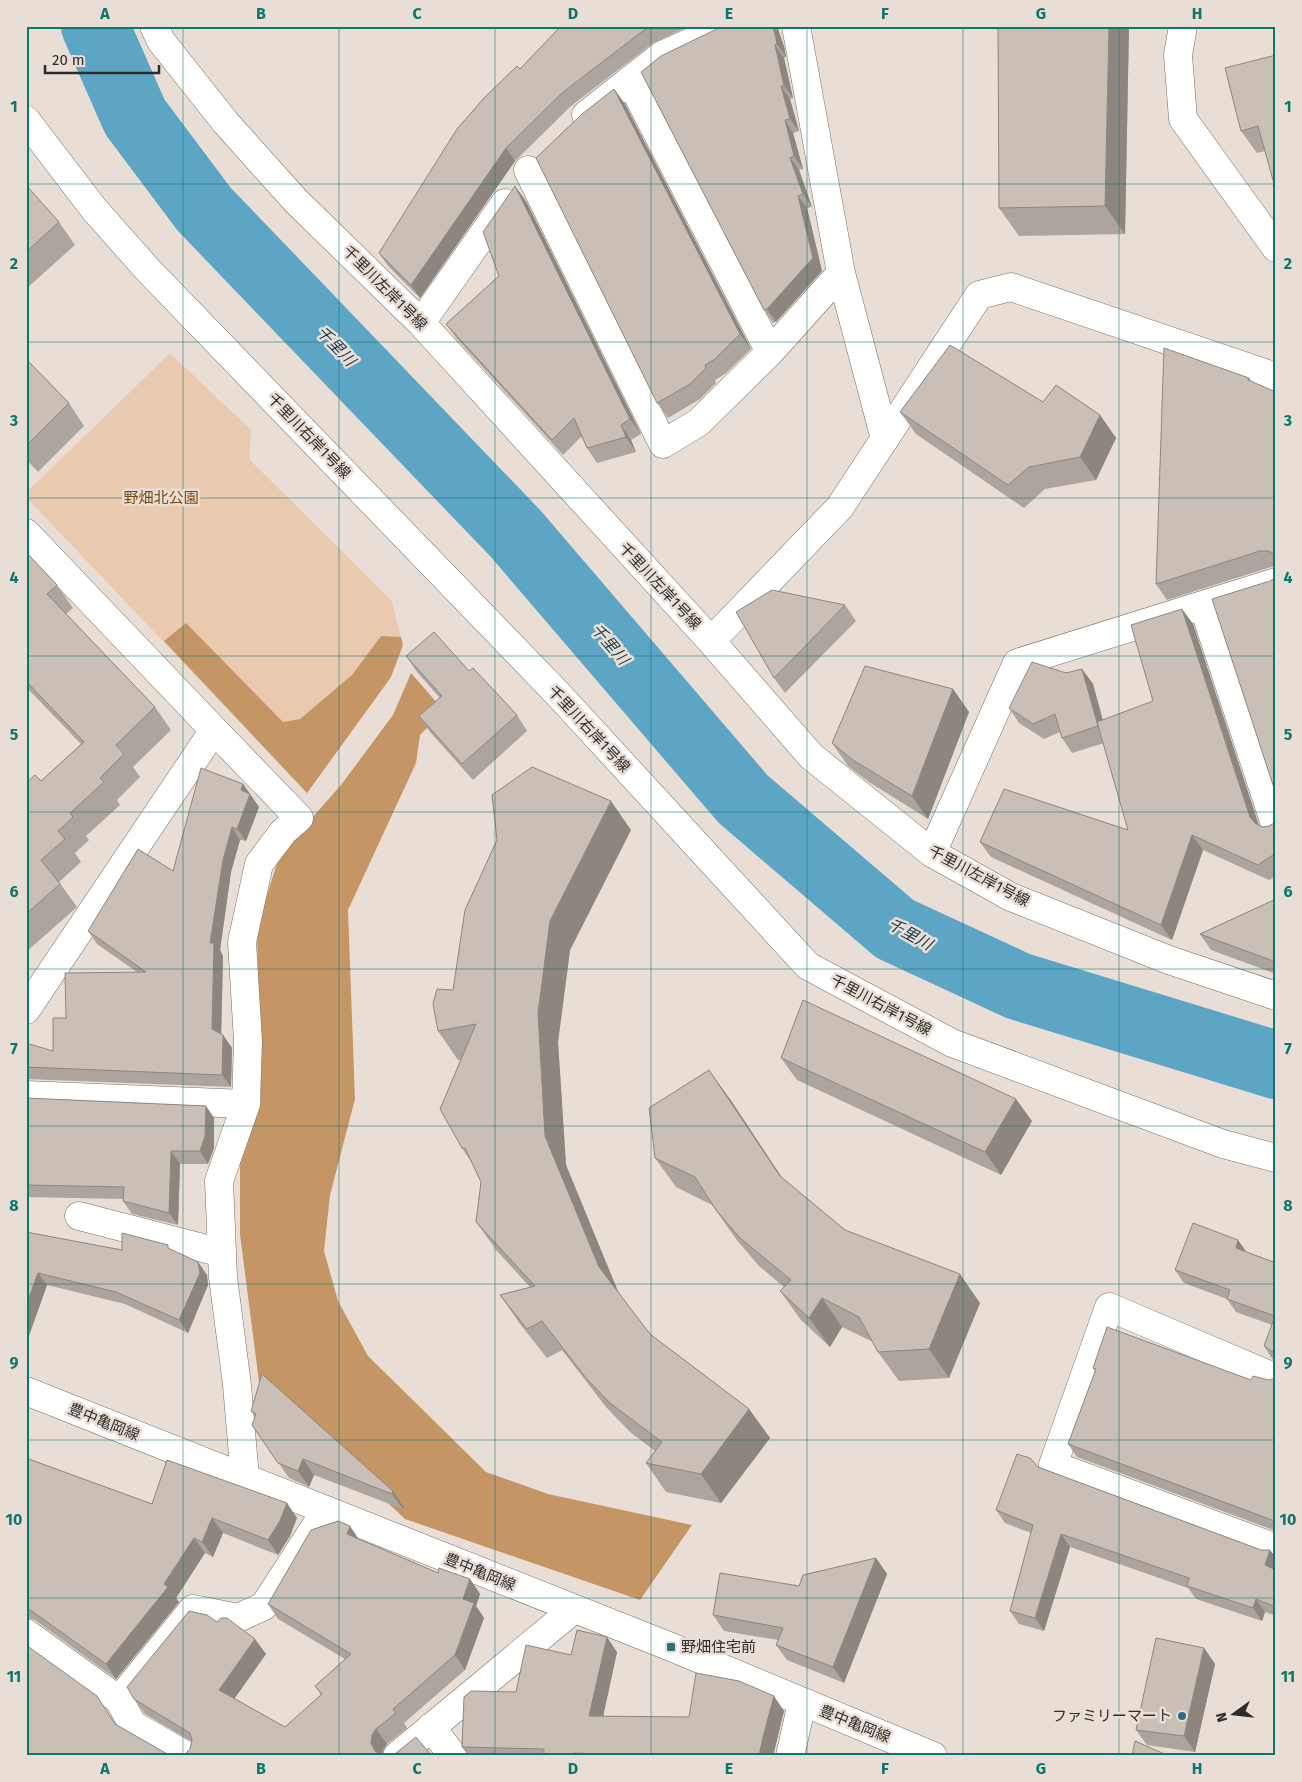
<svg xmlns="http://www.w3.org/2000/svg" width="1302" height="1782" font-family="'Fira Sans','Noto Sans JP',sans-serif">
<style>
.green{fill:#e9caae}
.forest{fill:#c69566}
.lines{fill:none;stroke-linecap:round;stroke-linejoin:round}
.river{stroke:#5da5c4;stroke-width:68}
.minor-casing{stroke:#766e66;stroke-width:29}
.major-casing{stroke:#766e66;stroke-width:29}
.minor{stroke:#fff;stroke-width:28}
.major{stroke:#fff;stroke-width:28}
.wall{fill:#ada49d}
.shaded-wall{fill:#8d867f}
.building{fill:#c9bfb6;stroke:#8d867f}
.grid{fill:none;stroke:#0f766e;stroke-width:1;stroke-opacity:0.55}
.poi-dot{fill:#306b83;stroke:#e8ded5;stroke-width:2}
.labels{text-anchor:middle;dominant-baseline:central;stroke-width:5;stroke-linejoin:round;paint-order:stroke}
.street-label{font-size:15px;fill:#2f2b28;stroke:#e8ded5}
.park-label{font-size:15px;fill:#794a12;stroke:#e8ded5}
.poi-label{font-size:15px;fill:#2f2b28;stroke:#e8ded5;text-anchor:start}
.water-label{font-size:16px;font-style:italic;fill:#183a48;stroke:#e8ded5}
.neatline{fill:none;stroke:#0f766e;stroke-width:2}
.grid-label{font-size:16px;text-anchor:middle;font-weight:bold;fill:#0f766e}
</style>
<rect width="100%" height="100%" fill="#e8ded5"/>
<!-- green -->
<path class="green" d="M170,353L251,430L249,459L392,601L403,645L391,677L307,793L26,497V493Z"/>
<!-- forest -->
<path class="forest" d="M186,623L283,722L300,719L352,675L381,636L401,637L403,645L391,677L307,793L164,641Z
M411,673L444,711L420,735L416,763L348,910L355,1099L330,1195L324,1251L338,1301L368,1356L486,1472L548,1494L692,1525L640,1600L405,1519L259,1382L240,1234V1157L261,1103L257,927L280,854L341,785L393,715Z"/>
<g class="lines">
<!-- river -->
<path class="river" d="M95,26L135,117L204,209L516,534L743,799L895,929L1018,986L1276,1065"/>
<!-- minor casing -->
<g class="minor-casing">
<path id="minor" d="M154,26L161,41L226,123L296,201L421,323L711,641L811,756L932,853L1011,897L1169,960L1276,996
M796,26L841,273L885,439
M1183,26L1178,55L1183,119L1276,248
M630,80L770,352
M586,115L662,55L727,26
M26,120L94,209L148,270L557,693L808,966L952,1043L1223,1144L1276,1158
M528,170L663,444L699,422L770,352L841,273
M421,323L505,203
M26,533L214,730L26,1010
M1203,605L1276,827
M711,641L840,507L979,295L1011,287L1276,377
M214,730L299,818L283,832L259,864L242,942L248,1041L246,1104L219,1181L223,1277L237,1385L245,1478
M932,853L1017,663L1276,582
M26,1095L246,1104
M79,1216L222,1253
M1276,1378L1109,1307L1053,1465L1276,1548
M26,1633L119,1700L193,1609L238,1618L264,1606L326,1510
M119,1700L133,1725L187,1756
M431,1727L453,1756
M397,1756L574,1609
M790,1756L802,1703"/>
</g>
<!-- major casing -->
<g class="major-casing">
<path id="major" d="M26,1391L671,1647L933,1756"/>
</g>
<!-- minor -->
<use href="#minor" class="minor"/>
<!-- major -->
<use href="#major" class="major"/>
</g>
<!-- wall -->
<path class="wall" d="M561,26H689L653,43L571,106L515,161L420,298L388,266L379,253L520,69Z
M723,26L784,46L786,57L784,58L793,98L790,99L799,131L793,133L803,169L799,170L812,207L807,208L822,271L776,322L773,323L764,310Z
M998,26H1129L1125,234L1019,236L999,208Z
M1276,55L1265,151L1257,153L1241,131Z
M614,89L625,104L751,349L725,374L715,380L716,383L700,399L668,418L657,403Z
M26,185L59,222L75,245L26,289Z
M526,201L641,434L631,440L636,452L597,463L587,448L582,436L563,455L457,339L446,324L499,276Z
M26,359L69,403L84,426L38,472L26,459Z
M1249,378L1252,382L1276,392V567H1271L1167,600L1156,584Z
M1043,402L1100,415L1116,438L1096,480L1045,489L1024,508L916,434L900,412Z
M26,552L57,585L73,608L66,614L155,707L171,730L133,767L140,777L117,800L120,805L86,836L89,840L75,853L81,862L59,882L77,907L26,952V783L41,781L81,744L27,688L26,689Z
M845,605L856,621L785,693L774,678Z
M1182,609L1193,624L1259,825L1262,827L1269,826L1276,822V876L1269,880L1203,850L1172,940L991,857L980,842L1128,830L1104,743L1072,753L1062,738L1060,732L1044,739L1019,723L1009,708L1066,673L1082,669L1093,684L1103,720L1153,701Z
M406,656L517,715L527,731L473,780L430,732L419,716L440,698L417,672Z
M953,689L969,712L928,819L869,782L848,766L832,743Z
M243,784L259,807L246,841L240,840L231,872L220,950L223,956L221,1034L223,1035L232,1048L231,1087L26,1079V1043L53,1051L66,1018L137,972L97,944L88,931L173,871Z
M631,830L570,950L558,1042L566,1165L617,1291L650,1334L749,1409L770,1438L721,1503L666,1492L646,1463L655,1451L630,1432L606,1407L562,1350L547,1358L520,1324L500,1295L530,1287L497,1251L476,1222L481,1182L472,1163L462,1148L461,1060H458L438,1031L453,990Z
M1276,899V974L1211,950L1200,934Z
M781,1058L1032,1121L1001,1175L797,1080Z
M26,1098L206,1106L214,1118V1148L208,1164H180L178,1225L132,1214L123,1201V1199L26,1197Z
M730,1099L782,1178L845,1230L980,1303L949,1378L899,1381L878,1352L873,1342L842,1327L830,1347L801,1320L780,1291L784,1287L759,1266L736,1239L712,1205L676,1187L655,1158Z
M26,1232L122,1250H171L198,1262L207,1275L208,1285L188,1333L125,1304L47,1285L26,1344Z
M1247,1252L1276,1263V1361L1273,1360L1264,1346L1272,1325L1236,1312L1227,1299L1184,1283L1175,1270Z
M1093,1368L1251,1380H1269L1276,1378V1531L1077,1457L1068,1444L1095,1371Z
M251,1411L393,1491L404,1507L403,1509L314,1475L309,1487L289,1478L252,1425L255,1417Z
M26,1458L152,1504L297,1518L290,1536L278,1555L223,1533L213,1557L205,1553L176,1598L179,1602L116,1679L35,1620L28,1618H26Z
M1038,1467L1261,1550H1270L1276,1558V1616L1265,1612L1262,1621L1196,1599L1188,1588L1070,1547L1044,1631L1019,1624L1010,1611L1031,1533L1005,1523L996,1510Z
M359,1539L438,1573L470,1579L480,1594L476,1606L484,1618L465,1670L404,1723L407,1728L387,1744L383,1750L382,1756L184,1755L190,1749L192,1742L145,1714L134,1699L217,1622L266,1654L234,1698L285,1727L321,1695L315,1686L345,1659L278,1619L268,1604Z
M876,1558L887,1574L844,1683L787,1660L776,1645L778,1640L724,1631L713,1615L799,1586Z
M1204,1648L1215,1664L1195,1752L1147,1745L1136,1730Z
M617,1652L603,1716L689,1717L784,1711L773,1756H468L462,1747L516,1692L571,1655Z"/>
<!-- shaded-wall -->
<path class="shaded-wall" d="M772,26H777L784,46L786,57L777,44Z
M1109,26H1129L1125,234L1105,206Z
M775,45L784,58L793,98L784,86Z
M781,86L790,99L799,131L790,119Z
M614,89L625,104L751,349L740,334Z
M785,120L793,133L803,169L794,156Z
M506,148L515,161L420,298L411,285Z
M790,158L799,170L812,207L803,194Z
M515,186L526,201L641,434L630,419Z
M798,196L807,208L822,271L776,322L767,309Z
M1100,415L1116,438L1096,480L1080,457Z
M621,425L631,440L636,452L626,437Z
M1182,609L1193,624L1261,832L1250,817Z
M1082,669L1093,684L1108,741L1098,726Z
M953,689L969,712L928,819L912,796Z
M243,784L259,807L246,841L237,829L241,790Z
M611,801L631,830L570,950L558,1042L566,1165L620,1296L599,1267L545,1136L538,1013L550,921Z
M232,827L240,840L231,872L220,950L223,956L221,1042L212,1029L210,943L223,860Z
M1192,835L1203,850L1172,940L1161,925Z
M223,1035L232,1048L231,1087L222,1075Z
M709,1070L730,1099L800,1205L780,1176Z
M1016,1099L1032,1121L1001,1175L985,1152Z
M206,1106L214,1118V1148L208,1164L200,1151Z
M171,1151L180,1164L178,1225L169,1213Z
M1238,1240L1248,1254L1236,1248Z
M198,1262L207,1275L208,1285L188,1333L179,1320Z
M38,1273L47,1285L26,1344V1306Z
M960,1274L980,1303L949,1378L929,1349Z
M822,1298L842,1327L830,1347L809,1318Z
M749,1409L770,1438L721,1503L701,1474Z
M303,1459L314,1475L309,1487L298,1471Z
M393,1491L404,1507L403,1509L392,1494Z
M287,1503L297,1518L290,1536L278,1555L268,1540Z
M212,1518L223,1533L213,1557L202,1542Z
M350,1526L360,1541L347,1534Z
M1061,1534L1070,1547L1044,1631L1035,1618Z
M194,1538L205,1553L176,1598L179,1602L116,1679L106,1664L164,1584Z
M1270,1550L1276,1558V1573L1265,1565Z
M876,1558L887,1574L844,1683L833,1667Z
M470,1579L480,1594L476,1606L484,1618L465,1670L455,1655L463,1599Z
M1256,1599L1265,1612L1262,1621L1253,1608Z
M607,1637L617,1652L600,1731L589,1716Z
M255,1639L266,1654L230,1705L219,1690Z
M1204,1648L1215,1664L1195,1752L1184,1736Z
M774,1696L784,1711L773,1756H759L763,1737Z
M376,1729L387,1744L383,1750L382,1756L375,1751L371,1743L372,1735Z"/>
<!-- building -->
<path class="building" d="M561,26H652L644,30L562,93L506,148L411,285L379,253L457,129L484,98L517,66L520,69Z
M723,26H772L775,34L777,44L775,45L784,86H781L790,119L785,120L794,156L790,158L803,194L798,196L813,258L767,309L764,310L641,72L661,56Z
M998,26H1109L1105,206L999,208Z
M1276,55V191L1258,126L1241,131L1225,68Z
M614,89L740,334L715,359L705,365L706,368L690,384L657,403L536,158L582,114Z
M26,185L59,222L26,252Z
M515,186L630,419L621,425L626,437L587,448L574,418L552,440L446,324L499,276L483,232Z
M950,345L1043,402L1056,385L1100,415L1080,457L1029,467L1008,485L900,412Z
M1164,348L1249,378L1248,380L1276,392V555L1269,551H1260L1156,584Z
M26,359L69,403L26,446Z
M26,552L57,585L47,594L155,707L116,745L124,754L100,778L104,782L70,813L73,817L58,831L65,839L41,860L60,884L26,914V783L35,775L41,781L84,742L26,681Z
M1276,577V794L1212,599L1270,581Z
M772,590L845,605L774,678L736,612Z
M1182,609L1250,817L1255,823L1262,827L1269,826L1276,822V853L1258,865L1192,835L1161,925L980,842L1004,789L1128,830L1097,722L1153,701L1131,625Z
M434,632L469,671L473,668L517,715L462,764L419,716L442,696L406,656Z
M1032,662L1066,673L1082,669L1098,726L1062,738L1055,714L1033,724L1009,708Z
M865,666L953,689L912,796L853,760L832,743Z
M532,767L611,801L550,921L538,1013L545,1136L599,1267L650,1334L749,1409L701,1474L646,1463L662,1442L610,1403L586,1378L542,1321L527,1329L500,1295L535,1286L476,1222L481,1182L465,1148H462L440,1109L476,1024L438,1031L433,1004L437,989L453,990L465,910L497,840L492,795Z
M201,768L243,784L241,790L250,794L237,829L232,827L223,860L210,943H214L212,1029L223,1035L222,1075L26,1067V1043L53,1051V1018H66L65,973L146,972L88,931L138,849L173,871Z
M1276,899V962L1200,934Z
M803,1000L1016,1099L985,1152L781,1058Z
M709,1070L780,1176L845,1230L960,1274L929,1349L878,1352L859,1317L822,1298L809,1318L780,1291L791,1280L739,1237L716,1210L695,1177L655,1158L649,1108Z
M26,1098L206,1106L205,1136L200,1151H171L169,1213L123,1201L124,1187L26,1185Z
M1193,1223L1238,1240L1236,1248L1276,1263V1354L1264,1346L1275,1316L1227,1299L1230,1290L1175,1270Z
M26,1232L122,1250V1233L168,1245V1248L198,1262L200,1273L179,1320L116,1292L38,1273L26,1306Z
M1107,1327L1251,1380L1253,1376L1269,1380L1276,1378V1523L1272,1520L1068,1444L1096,1369L1093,1368Z
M262,1374L393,1491L392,1494L303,1459L298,1471L278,1463L252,1425L256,1414L251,1411Z
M1017,1454L1030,1458L1038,1467L1261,1550H1270L1265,1565L1276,1570V1607L1256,1599L1253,1608L1187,1586L1189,1578L1061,1534L1035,1618L1010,1611L1033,1525L996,1510Z
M26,1458L152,1504L167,1460L287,1503L280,1521L268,1540L212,1518L202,1542L194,1538L164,1584L168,1587L106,1664L26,1607Z
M338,1521L350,1526L347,1534L438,1573L439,1568L470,1579L463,1599L474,1603L455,1655L393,1709L396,1713L376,1729L372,1735L371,1743L375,1751L381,1755L383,1756H180L184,1755L190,1749L192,1740L190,1733L134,1699L127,1687L189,1611L207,1615L217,1622L221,1618H227L255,1639L219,1690L285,1727L322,1694L315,1686L351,1654L268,1604L311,1530Z
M876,1558L833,1667L776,1645L783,1628L713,1615L720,1573L799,1586L803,1575Z
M577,1630L607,1637L589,1716L689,1717L696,1673L739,1681L774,1696L763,1737L759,1756H633V1755L574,1753V1756H544V1749L462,1747L464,1697L471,1691L516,1692L526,1645L571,1655Z
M1156,1638L1204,1648L1184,1736L1136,1730Z
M26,1645L97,1696L115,1724L169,1755L174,1756H26Z
M416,1737L432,1756H390L396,1753Z
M1135,1741L1169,1756H1132Z"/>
<!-- grid -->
<path class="grid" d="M183,26V1756M339,26V1756M495,26V1756M651,26V1756M807,26V1756M963,26V1756M1119,26V1756M26,184H1276M26,342H1276M26,498H1276M26,656H1276M26,812H1276M26,969H1276M26,1126H1276M26,1284H1276M26,1440H1276M26,1598H1276"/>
<!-- markers -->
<g class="poi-dot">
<rect x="666" y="1642" width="10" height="10" rx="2.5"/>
<circle cx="1182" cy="1716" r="5"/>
</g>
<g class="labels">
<!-- street labels -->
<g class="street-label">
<text transform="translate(385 288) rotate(45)">千里川左岸1号線</text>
<text transform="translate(309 436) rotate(46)">千里川右岸1号線</text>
<text transform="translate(660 586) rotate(47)">千里川左岸1号線</text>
<text transform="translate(589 729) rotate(47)">千里川右岸1号線</text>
<text transform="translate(979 876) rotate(28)">千里川左岸1号線</text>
<text transform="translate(881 1005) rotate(28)">千里川右岸1号線</text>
<text transform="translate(104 1422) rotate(22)">豊中亀岡線</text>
<text transform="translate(480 1572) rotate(22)">豊中亀岡線</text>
<text transform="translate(855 1724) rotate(22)">豊中亀岡線</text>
</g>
<!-- park labels -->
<g class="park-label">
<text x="161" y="498">野畑北公園</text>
</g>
<!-- poi labels -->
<g class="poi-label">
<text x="681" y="1647">野畑住宅前</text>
<text x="1172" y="1716" text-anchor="end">ファミリーマート</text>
</g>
<!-- water labels -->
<g class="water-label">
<text transform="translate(336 346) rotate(46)">千里川</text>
<text transform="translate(610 644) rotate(49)">千里川</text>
<text transform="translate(910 934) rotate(29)">千里川</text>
</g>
</g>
<!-- border -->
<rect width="1302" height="1782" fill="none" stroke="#e8ded5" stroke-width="55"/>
<!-- north arrow -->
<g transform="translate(1234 1714) rotate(255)" stroke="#e8ded5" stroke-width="4" paint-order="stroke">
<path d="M0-4L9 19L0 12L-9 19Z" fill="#2f2b28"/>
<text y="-8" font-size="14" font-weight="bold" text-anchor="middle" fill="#2f2b28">N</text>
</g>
<!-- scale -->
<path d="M45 65v8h114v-8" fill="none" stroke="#2f2b28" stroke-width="2.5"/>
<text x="52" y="65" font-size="15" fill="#2f2b28" stroke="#e8ded5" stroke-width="4" paint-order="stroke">20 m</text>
<rect x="28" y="28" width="1246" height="1726" class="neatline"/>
<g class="grid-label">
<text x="105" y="19">A</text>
<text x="261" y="19">B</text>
<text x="417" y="19">C</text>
<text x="573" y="19">D</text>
<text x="729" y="19">E</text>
<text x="885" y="19">F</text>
<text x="1041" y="19">G</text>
<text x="1197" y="19">H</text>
<text x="14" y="112">1</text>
<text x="1288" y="112">1</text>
<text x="14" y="269">2</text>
<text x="1288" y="269">2</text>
<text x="14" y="426">3</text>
<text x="1288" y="426">3</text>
<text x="14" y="583">4</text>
<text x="1288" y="583">4</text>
<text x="14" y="740">5</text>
<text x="1288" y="740">5</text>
<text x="14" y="897">6</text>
<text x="1288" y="897">6</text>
<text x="14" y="1054">7</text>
<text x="1288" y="1054">7</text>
<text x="14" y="1211">8</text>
<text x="1288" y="1211">8</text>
<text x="14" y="1368">9</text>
<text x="1288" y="1368">9</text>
<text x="14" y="1525">10</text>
<text x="1288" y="1525">10</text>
<text x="14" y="1682">11</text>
<text x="1288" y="1682">11</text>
<text x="105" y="1774">A</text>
<text x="261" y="1774">B</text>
<text x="417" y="1774">C</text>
<text x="573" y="1774">D</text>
<text x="729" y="1774">E</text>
<text x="885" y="1774">F</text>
<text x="1041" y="1774">G</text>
<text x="1197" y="1774">H</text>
</g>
</svg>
